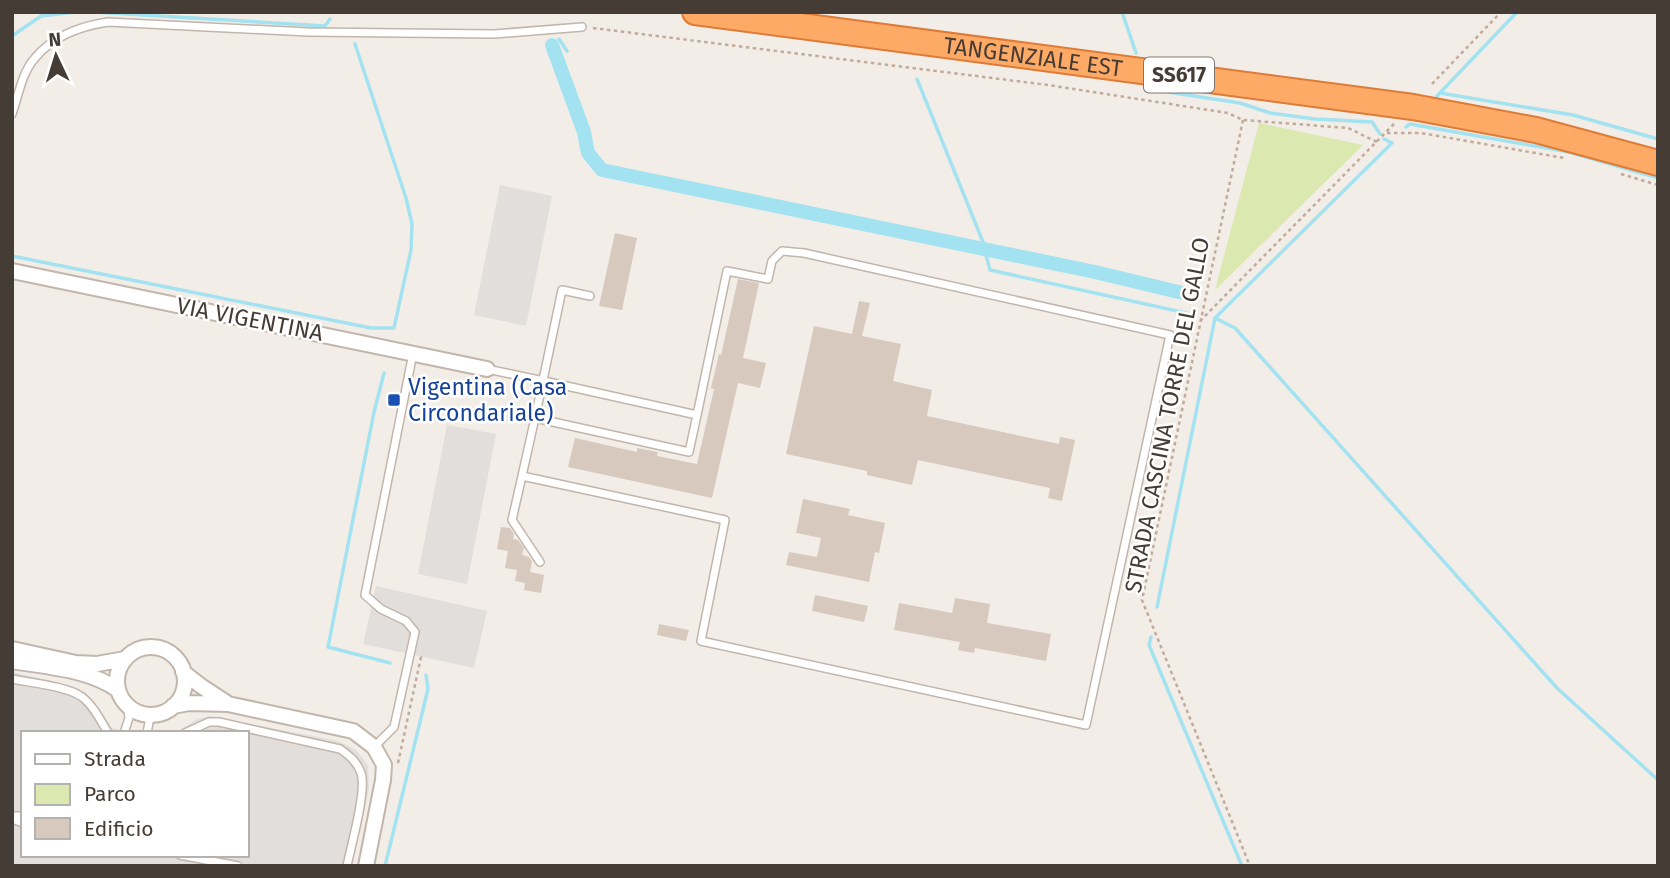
<svg xmlns="http://www.w3.org/2000/svg" width="1670" height="878" font-family="'Fira Sans',sans-serif">
<style>
.green{fill:#dbe8af}
.parking{fill:#e1dedc}
.lines{fill:none;stroke-linecap:round;stroke-linejoin:round}
.stream{stroke:#a3e2f0;stroke-width:3.5}
.canal{stroke:#a3e2f0;stroke-width:14}
.building{fill:#d8c9bf}
.lane-casing{stroke:#c2b5ac;stroke-width:10}
.street-casing{stroke:#c2b5ac;stroke-width:18}
.highway-casing{stroke:#de7b37;stroke-width:28}
.path{stroke:#c1ab9a;stroke-width:2.5;stroke-dasharray:3.5 3.5;stroke-linecap:butt}
.lane{stroke:#fff;stroke-width:7}
.street{stroke:#fff;stroke-width:14}
.highway{stroke:#feaa67;stroke-width:24}
.transit-dot{fill:#1a4fb4;stroke:#fff;stroke-width:2.5}
.labels{text-anchor:middle;dominant-baseline:central;stroke-width:5;stroke-linejoin:round;paint-order:stroke}
.shield{fill:#fff;stroke:#7e7672;stroke-width:2}
.shield-label{font-size:21px;font-weight:bold;fill:#463c36}
.street-label{font-size:23px;fill:#463c36;stroke:#fff}
.transit-label{font-size:23px;fill:#164399;stroke:#fff;text-anchor:start}
</style>
<rect width="100%" height="100%" fill="#f3ede7"/>
<!-- green -->
<path class="green" d="M1259,123L1363,145L1215,290Z"/>
<!-- parking -->
<path class="parking" d="M500,185L552,196L526,326L474,315Z
M447,425L496,434L467,584L418,574Z
M376,586L487,611L474,668L363,644Z
M12,672L76,687L87,694L112,728L132,733H23V855H247V733H175L197,719L210,716L338,741L356,750L368,765L369,789L352,866H12Z"/>
<g class="lines">
<!-- stream -->
<path class="stream" d="M94,12L325,26L330,19
M1122,12L1136,53
M12,36L41,16L75,12
M559,39L567,51
M917,79L983,242
M1148,89L1240,103L1270,113L1315,119L1372,122L1380,134
M1440,93L1573,115L1658,139
M1437,96L1517,12
M1406,127L1410,124L1569,152L1658,178
M986,255L990,270L1191,314
M12,256L371,328H394L411,250L412,224L406,198L355,44
M1215,318L1235,328L1557,688L1658,780
M384,373L374,412L328,647L390,663
M1157,607L1215,318L1392,143L1384,139
M1151,637L1149,645L1242,866
M385,866L428,689L426,675"/>
<!-- canal -->
<path class="canal" d="M552,45L584,132L588,153L602,170L1095,272L1191,295"/>
</g>
<!-- building -->
<path class="building" d="M615,233L637,238L622,310L599,306Z
M738,279L759,283L743,358L766,363L760,388L738,383L712,498L568,467L575,438L637,452V448L658,452L657,456L697,464L714,389L711,388L719,354L721,355Z
M859,301L870,303L862,336L901,344L893,381L932,390L927,416L1059,444L1060,437L1075,440L1062,501L1048,498L1050,488L918,460L912,485L867,475V471L786,454L814,326L852,334Z
M803,499L850,509L848,515L885,523L879,553L875,552L869,582L786,565L789,552L817,557L821,538L796,533Z
M501,527L510,528L514,534L513,539L518,540L524,548L522,555L529,557L532,561L530,572L544,575L541,593L524,590L525,583L515,581L517,570L505,568L508,551L497,549Z
M815,595L868,606L864,622L812,611Z
M955,598L990,604L987,623L1051,634L1046,661L975,648L974,653L958,650L960,642L894,630L899,603L952,613Z
M659,624L689,630L686,641L657,635Z"/>
<g class="lines">
<!-- lane casing -->
<g class="lane-casing">
<path id="lane" d="M12,114C18,97 22,72 35,58C53,36 81,26 108,22L308,32L494,34L582,27
M487,369L544,381L697,415L689,452L535,418L562,290L590,296
M522,476L535,418
M540,562L512,520L522,476L725,520L701,641L1086,725L1170,335L804,253L782,251L772,261L768,279L727,271L697,415
M12,679C31,683 67,686 82,697C93,705 101,721 108,733
M124,733L129,718L127,704
M147,733L150,717L158,713
M185,733L209,722H219L340,749C350,756 357,762 361,773C367,790 351,846 347,866
M374,747L394,727L415,632L406,621L381,609L365,595L413,353
M12,816H23
M12,819L23,823
M180,855L238,866"/>
</g>
<!-- street casing -->
<g class="street-casing">
<path id="street" d="M12,271L487,369
M117 681a34 34 0 1 1 68 0a34 34 0 1 1-68 0Z
M12,649L76,663L97,664L125,659
M12,661C47,667 89,669 118,690
M183,672L201,686L227,703
M173,706L189,703L228,704L353,731L374,747L384,765L383,780L366,866"/>
</g>
<!-- highway casing -->
<g class="highway-casing">
<g id="highway">
<path id="s1" d="M695,12L1413,107L1536,130L1658,163"/>
</g>
</g>
<!-- path -->
<path class="path" d="M593,28L1048,85L1228,113L1243,120L1348,128L1377,142
M1432,84L1501,12
M1243,120L1142,600L1250,866
M1387,133H1421L1564,158
M1621,174L1658,185
M1200,321L1394,124
M398,763L421,657H419"/>
<!-- lane -->
<use href="#lane" class="lane"/>
<!-- street -->
<use href="#street" class="street"/>
<!-- highway -->
<use href="#highway" class="highway"/>
</g>
<!-- markers -->
<rect class="transit-dot" x="387" y="393" width="14" height="14" rx="3.5"/>
<g class="labels">
<!-- shield labels -->
<rect class="shield" x="1144" y="57.5" width="70" height="35" rx="5"/>
<g class="shield-label">
<text x="1179" y="75">SS617</text>
</g>
<!-- street labels -->
<g class="street-label">
<text stroke="none"><textPath href="#s1" startOffset="341">TANGENZIALE EST</textPath></text>
<text transform="translate(250 319) rotate(11)">VIA VIGENTINA</text>
<text transform="translate(1167 415) rotate(-79)">STRADA CASCINA TORRE DEL GALLO</text>
</g>
<!-- transit labels -->
<g class="transit-label">
<text x="408" y="387">Vigentina (Casa<tspan x="408" dy="26">Circondariale)</tspan></text>
</g>
</g>
<!-- border -->
<rect width="1670" height="878" fill="none" stroke="#463c36" stroke-width="28"/>
<!-- legend -->
<rect x="21" y="731" width="228" height="126" fill="#ffffff" stroke="#b5b1af" stroke-width="2"/>
<rect x="35" y="754" width="35" height="10" fill="#ffffff" stroke="#b5b1af" stroke-width="2"/>
<text x="84" y="766" font-size="21" fill="#463c36">Strada</text>
<rect x="35" y="784" width="35" height="21" fill="#dbe8af" stroke="#b5b1af" stroke-width="2"/>
<text x="84" y="801" font-size="21" fill="#463c36">Parco</text>
<rect x="35" y="818" width="35" height="21" fill="#d8c9bf" stroke="#b5b1af" stroke-width="2"/>
<text x="84" y="836" font-size="21" fill="#463c36">Edificio</text>
<!-- north arrow -->
<g transform="translate(56 56) rotate(356)" stroke="#ffffff" stroke-width="5" paint-order="stroke">
<path d="M0-5L12 26L0 18L-12 26Z" fill="#463c36"/>
<text y="-10" font-size="19" font-weight="bold" text-anchor="middle" fill="#463c36">N</text>
</g>
</svg>
